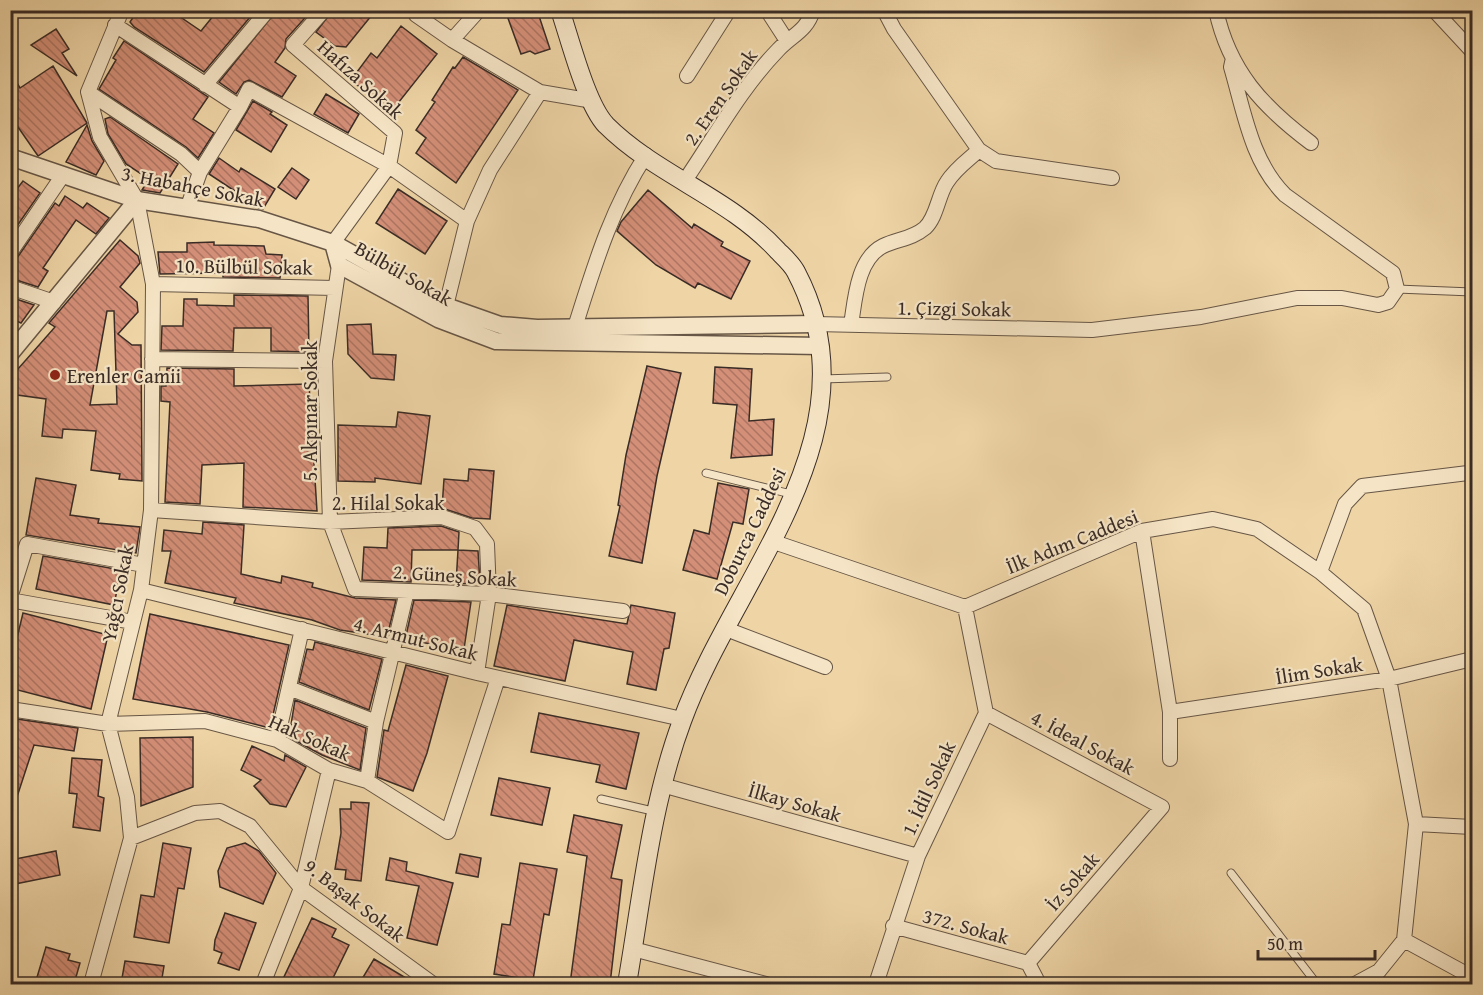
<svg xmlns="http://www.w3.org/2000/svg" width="1483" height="995" font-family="'Gentium Book Plus',serif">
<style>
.building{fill:url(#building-back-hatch);stroke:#3a2c26;stroke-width:1.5;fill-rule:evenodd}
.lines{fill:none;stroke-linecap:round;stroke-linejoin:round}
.service-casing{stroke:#675646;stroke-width:9}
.minor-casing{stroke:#675646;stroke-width:16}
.tertiary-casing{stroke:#675646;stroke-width:19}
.secondary-casing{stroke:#3a2c26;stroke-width:20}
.service{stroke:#f5e4c5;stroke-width:7}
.minor{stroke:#f5e4c5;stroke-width:14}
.tertiary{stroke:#f5e4c5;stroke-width:16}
.secondary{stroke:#f5e4c5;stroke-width:18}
.poi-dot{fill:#8f2418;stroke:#f5e4c5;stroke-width:2}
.labels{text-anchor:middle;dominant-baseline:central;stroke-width:4.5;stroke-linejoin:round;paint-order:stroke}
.street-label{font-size:20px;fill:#3a2c26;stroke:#f5e4c5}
.poi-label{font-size:20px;fill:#3a2c26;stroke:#f5e4c5;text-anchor:start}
</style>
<defs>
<pattern id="building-back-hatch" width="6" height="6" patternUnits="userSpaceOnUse" patternTransform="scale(1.5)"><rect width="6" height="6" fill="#d48f78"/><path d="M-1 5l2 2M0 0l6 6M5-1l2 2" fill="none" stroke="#ad7562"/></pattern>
</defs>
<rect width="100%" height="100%" fill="#efd5a6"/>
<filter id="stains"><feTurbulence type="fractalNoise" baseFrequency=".00333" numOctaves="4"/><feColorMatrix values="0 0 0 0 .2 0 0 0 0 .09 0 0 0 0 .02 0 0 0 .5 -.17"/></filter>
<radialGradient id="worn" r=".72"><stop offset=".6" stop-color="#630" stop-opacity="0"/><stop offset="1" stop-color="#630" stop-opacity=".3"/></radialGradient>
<!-- building -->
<path class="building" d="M138,10H170L201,31L218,10H256L204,72L134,27L130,22Z
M277,10H312L286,39L285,48L275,62L296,76L282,97L249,80L244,82L236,94L219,82Z
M333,10H376L346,47L335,46L316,32Z
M505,10H537L550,49L535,54L530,51L521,54Z
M401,26L437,54L391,112L351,80L371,53L377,58Z
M56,29L69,49L62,53L77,76L31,45Z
M124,41L208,97L193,119L214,133L198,158L186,147L99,89L116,60L113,58Z
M463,57L518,90L456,183L416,153L426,138L416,130L435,102L432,100L453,67L455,68Z
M53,66L87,123L38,156L18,127L10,131V71L20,88Z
M326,94L359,114L348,133L314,114Z
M253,101L272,112L270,114L287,125L271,152L236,130Z
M110,117L178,164L160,193L142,190L149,179L126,164L108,134L105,119Z
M87,125L92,141L104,161L96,175L66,162Z
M219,158L239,172L241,168L275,189L263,209L244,204L247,199L209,174Z
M292,168L309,180L296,199L278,187Z
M23,181L40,193L10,236V198Z
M398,189L447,221L425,254L376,223Z
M648,190L692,228L694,224L723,242L721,246L750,261L731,299L698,283L695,288L656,265L617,231L621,222Z
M65,196L83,208L87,203L109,218L96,234L76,220L43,268L48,271L38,287L10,278V262L17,258L55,203L59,206Z
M120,240L138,256L140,263L120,287L137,302L138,312L118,334L132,345H141L142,481L119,479L120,474L91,470L96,431L63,429L62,438L42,436L46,399L10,394V378L55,327L49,323ZM107,311H114L117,404L90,405Z
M214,242V245L264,246L266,254L282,255L280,278L223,277V273L160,274L158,252H187V243Z
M234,295L308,296L309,352L271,351V328H234L233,351L161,350L162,326H183L184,299H197V305L234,306Z
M10,297L34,305L21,323L10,318Z
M371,324L373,354L396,355L394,380L371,378L348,354L347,325Z
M647,366L681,373L657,476L642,563L609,556L620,506L618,505L626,455Z
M715,367L752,369L749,421L774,419L772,455L731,458L737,405L713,403Z
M167,368L234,369V386L309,384L317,511L243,507L244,463L202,465L200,504L165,502L170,402L161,401V386H166Z
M398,412L430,416L421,484L375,478V482L338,481V425L396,427Z
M469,469L494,471L490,519L472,518L442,508L444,479L468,481Z
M36,478L76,485L70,515L99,519L98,523L140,527L136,553L26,535Z
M718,483L749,489L743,524L733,522L717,579L683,570L694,530L709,534Z
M203,522L244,525L241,574L281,583L282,576L313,583L312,587L355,598L396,600L387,637L340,630L312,620L234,603L236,598L165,583L171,551H162L164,530L202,534Z
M441,526L459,532L458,550L478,551L480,583L456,584L458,550H412L411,582L362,580L364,547L387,548L388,528Z
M43,556L121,570L114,605L36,589Z
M414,600L471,602L464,649L405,640Z
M507,605L627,624L631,605L675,613L669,648L664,649L656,690L627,684L633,652L574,640L565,681L494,666Z
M23,613L108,635L91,709L10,688V667Z
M150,614L289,645L270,728L207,712L133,699Z
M315,642L382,659L369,710L299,682L307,649L313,650Z
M406,665L448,676L427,753L413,791L377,777L384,730L388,731Z
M295,700L366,728L360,770L322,755L289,737Z
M539,713L639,733L626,789L596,782L600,765L531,752Z
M10,718L78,728L74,751L34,745L13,809L10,808Z
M193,737V787L141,806L140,738Z
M252,746L284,761L285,755L306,767L286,807L270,804L254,786L261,780L241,770Z
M72,758L102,760L98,796L104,798L100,831L73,827L77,794L69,793Z
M499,778L550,788L542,825L491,815Z
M351,802L369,803L361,881L345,879L346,870L335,869L341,833L340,809H351Z
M574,815L622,825L611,878L622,880L610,984H570L587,856L567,852Z
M163,843L191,848L184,889L178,888L169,943L134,937L141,895L154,897Z
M245,843L259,851L276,873L263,904L220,887L218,871L227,848Z
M56,851L60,875L10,885V860Z
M460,854L481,858L478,877L456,873Z
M390,858L407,862L406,871L453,883L437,945L407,938L419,886L386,880Z
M520,863L557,869L549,915L544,914L533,980L494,974L502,924L510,925Z
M225,913L256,923L239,970L218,963L222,953L214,950L215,940Z
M312,918L336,929L332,937L349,945L330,984L316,980L314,984H294L283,979Z
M46,947L70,954L68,960L80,963L74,984H35Z
M374,959L416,984H359Z
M125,961L164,966L161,984H121Z"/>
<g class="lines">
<!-- service casing -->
<g class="service-casing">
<path id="service" d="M1397,289L1472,292
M822,379L887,377
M706,473L791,494
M601,799L657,812
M1231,873L1317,984"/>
</g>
<!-- minor casing -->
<g class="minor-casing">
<path id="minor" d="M324,10L293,45L395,133L389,166L467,221
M414,10L416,15L452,40L540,92L593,101
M767,10L787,41
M884,10L894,29L979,150L996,161L1112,178
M1216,10C1229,71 1263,107 1311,143
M1434,10L1472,51
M115,25L240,107L249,89L389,166L333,243
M452,40L479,10
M687,76L729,10
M205,85L268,10
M88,92L181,154L200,172
M684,182C714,138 741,88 778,50C792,35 807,31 813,10
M188,206L200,172L240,107
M10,253L63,175
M339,265L325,361L330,522L355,589L489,594L623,611
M153,284L335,288
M10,287L54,302
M446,306L467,221L490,170L540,92
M815,324L1092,330L1201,317L1297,298H1342L1378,305L1388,302L1397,289L1393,273L1285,195C1251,161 1244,111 1231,67L1233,58
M851,325C855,300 857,259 883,246C897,239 912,239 925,228C937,217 938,195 947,182C955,169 968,160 979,150
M576,335L575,327C594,267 611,209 646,155
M152,359L325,361
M151,510L330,522L442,517L475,528L487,544L489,594L477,673
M1142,531L1170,712V759
M771,541L965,607L1142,531L1213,519L1257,529L1320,572L1364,609L1389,679L1416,824L1404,940L1379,971L1355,984
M1320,572L1345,504L1362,486L1468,473L1472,474
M141,590L477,673L682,719
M10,598L27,544L144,565
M10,600L133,622
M726,629L825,667
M289,688L376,722
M10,709L108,724L205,721L277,740L329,770L367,781L448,832L498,678
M1170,712L1389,679L1472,659
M986,713L1162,807L1028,963L1039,984
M277,740L302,629
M367,781L376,722L407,591
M662,785L918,856
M1416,824L1472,827
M131,838L195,813L220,811L250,826L301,888L433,984
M893,926L1028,963
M1404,940L1472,977
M633,949L766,984
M91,984L131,838L127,797L108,724L141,590L151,510L153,284L137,200L100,137L88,92L122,10
M263,984L301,888L329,770
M876,984L918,856L986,713L965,607"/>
</g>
<!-- tertiary casing -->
<g class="tertiary-casing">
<path id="tertiary" d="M10,157L137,200L259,219L333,243L446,306L500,325L537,328L815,324
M333,243L339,265L438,319L496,341L820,346
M10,354L137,200"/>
</g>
<!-- secondary casing -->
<g class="secondary-casing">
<path id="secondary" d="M560,10C570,39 586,104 606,125C656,175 730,198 778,251C784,257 792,264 796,272C881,433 734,577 682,721C651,804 642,897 627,984"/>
</g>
<!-- service -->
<use href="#service" class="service"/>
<!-- minor -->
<use href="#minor" class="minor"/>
<!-- tertiary -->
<use href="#tertiary" class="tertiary"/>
<!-- secondary -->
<use href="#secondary" class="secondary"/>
</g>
<!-- markers -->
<circle class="poi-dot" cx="55" cy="375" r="6"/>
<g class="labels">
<!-- street labels -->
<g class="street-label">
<text transform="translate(361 79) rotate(42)">Hafıza Sokak</text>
<text transform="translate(720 97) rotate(-55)">2. Eren Sokak</text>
<text transform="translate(193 186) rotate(11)">3. Habahçe Sokak</text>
<text transform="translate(244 266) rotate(1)">10. Bülbül Sokak</text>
<text transform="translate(404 273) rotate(30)">Bülbül Sokak</text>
<text transform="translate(954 308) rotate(1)">1. Çizgi Sokak</text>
<text transform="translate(309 411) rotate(-90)">5. Akpınar Sokak</text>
<text x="388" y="502">2. Hilal Sokak</text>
<text transform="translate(749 531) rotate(-64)">Doburca Caddesi</text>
<text transform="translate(1072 541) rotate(-22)">İlk Adım Caddesi</text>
<text transform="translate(455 575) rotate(4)">2. Güneş Sokak</text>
<text transform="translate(117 593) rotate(-79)">Yağcı Sokak</text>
<text transform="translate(416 638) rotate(14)">4. Armut Sokak</text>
<text transform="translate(1319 670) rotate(-9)">İlim Sokak</text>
<text transform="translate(310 737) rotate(24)">Hak Sokak</text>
<text transform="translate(1083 742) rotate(28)">4. İdeal Sokak</text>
<text transform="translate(928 788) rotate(-65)">1. İdil Sokak</text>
<text transform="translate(795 802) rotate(16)">İlkay Sokak</text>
<text transform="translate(1072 881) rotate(-49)">İz Sokak</text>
<text transform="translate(355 900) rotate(38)">9. Başak Sokak</text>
<text transform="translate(966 926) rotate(15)">372. Sokak</text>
</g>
<!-- poi labels -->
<g class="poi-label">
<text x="67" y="375">Erenler Camii</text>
</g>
</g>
<!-- margin -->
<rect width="1483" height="995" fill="none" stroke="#efd5a6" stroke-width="36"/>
<rect x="12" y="12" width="1459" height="971" fill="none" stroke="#3a2c26" stroke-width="3"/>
<rect x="18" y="18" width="1447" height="959" fill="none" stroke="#3a2c26" stroke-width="1.5"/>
<!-- scale -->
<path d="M1258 950v9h117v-9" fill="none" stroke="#3a2c26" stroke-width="3"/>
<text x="1267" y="950" font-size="18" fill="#3a2c26" stroke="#f5e4c5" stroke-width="4.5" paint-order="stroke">50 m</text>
<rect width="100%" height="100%" filter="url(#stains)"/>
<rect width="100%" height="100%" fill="url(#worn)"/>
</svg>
